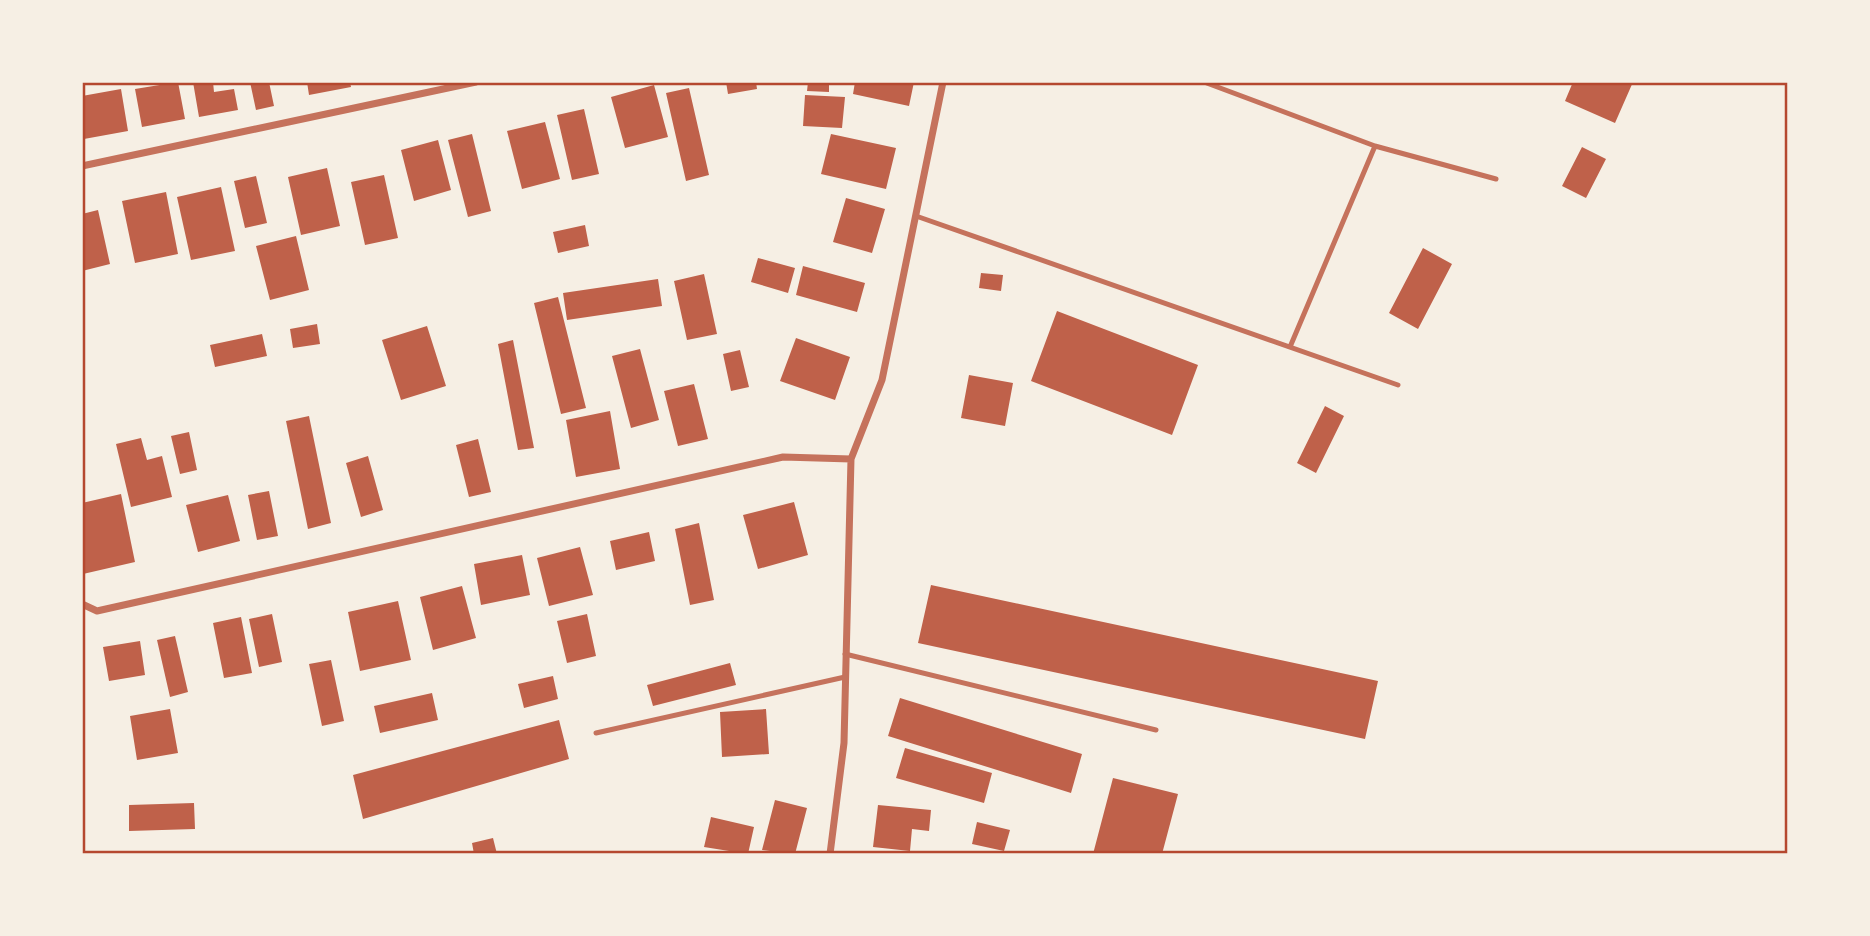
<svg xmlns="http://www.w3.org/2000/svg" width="1870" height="936" font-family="'Roboto Condensed',sans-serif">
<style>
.building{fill:#bf614a}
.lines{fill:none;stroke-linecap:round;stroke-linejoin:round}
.service{stroke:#c5725c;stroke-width:5}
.minor{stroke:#c5725c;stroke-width:7}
.neatline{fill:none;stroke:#b5482f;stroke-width:2.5}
</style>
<rect width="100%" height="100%" fill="#f6efe4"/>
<!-- building -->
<path class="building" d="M178,82L185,119L142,127L135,89Z
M193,82H213L214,92L234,89L238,110L199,117Z
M250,82H269L274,106L256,110Z
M307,82H350L351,87L309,95Z
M726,82H756L757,89L728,94Z
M808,82H829V92L807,91Z
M855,82H914L909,106L853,94Z
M1573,82H1633L1615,123L1565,101Z
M654,85L668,137L625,148L611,97Z
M689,88L709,175L686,181L666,93Z
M121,89L128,131L84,139L82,96Z
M805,95L845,97L842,128L803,126Z
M584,109L599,174L572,180L557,115Z
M545,122L560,179L522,189L507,131Z
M472,134L491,211L468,217L448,140Z
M831,134L896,148L886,189L821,174Z
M438,140L451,190L414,201L401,150Z
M1582,147L1606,159L1586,198L1562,186Z
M327,168L340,226L301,235L288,177Z
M384,175L398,238L365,245L351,182Z
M256,176L267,223L245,228L234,181Z
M221,187L235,251L191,260L177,197Z
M166,192L178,254L135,263L122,201Z
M846,198L885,209L872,253L833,242Z
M98,210L110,264L82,271V214Z
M585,225L589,246L558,253L553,232Z
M296,236L309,290L270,300L256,246Z
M1423,248L1452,264L1418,329L1389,313Z
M758,258L795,268L788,293L751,282Z
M803,266L865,283L857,312L796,295Z
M981,273L1003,275L1001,291L979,288Z
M704,274L717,334L687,340L674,281Z
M658,279L662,306L567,320L563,293Z
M558,297L586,408L561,414L534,303Z
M1057,311L1198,365L1172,435L1031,381Z
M317,324L320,344L293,348L290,329Z
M427,326L446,386L401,400L382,340Z
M262,334L267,356L215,367L210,345Z
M796,338L850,357L835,400L780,381Z
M513,340L534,448L518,450L498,344Z
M640,349L659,420L631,428L612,356Z
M740,350L749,387L731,391L723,354Z
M969,375L1013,383L1005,426L961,418Z
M694,384L708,439L678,446L664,391Z
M1325,406L1344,416L1316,473L1297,463Z
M610,411L620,469L576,477L566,420Z
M309,416L331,523L308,529L286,421Z
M189,432L197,470L180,474L171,436Z
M141,438L147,460L162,456L172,497L131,507L116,444Z
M478,439L491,492L469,497L456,445Z
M368,456L383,510L361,517L346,463Z
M269,491L278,536L257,540L248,495Z
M121,494L135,562L83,574L82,503Z
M228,495L240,541L198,552L186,505Z
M794,502L808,555L758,569L743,515Z
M699,523L714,600L690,605L675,529Z
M649,532L655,561L616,570L610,541Z
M580,547L593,595L549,606L537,558Z
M522,555L530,595L481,605L474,564Z
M931,585L1378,681L1365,739L918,643Z
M462,586L476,638L433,650L420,597Z
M398,601L411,660L360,671L348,612Z
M272,614L282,662L259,667L249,619Z
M587,614L596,656L567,663L557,621Z
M241,617L252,673L224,678L213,623Z
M175,636L188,692L170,697L157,640Z
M140,641L145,675L109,681L103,647Z
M331,660L344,721L322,726L309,664Z
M730,663L736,685L653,706L647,685Z
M553,676L558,699L524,708L518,684Z
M432,693L438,720L380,733L374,706Z
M900,698L1082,754L1071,793L888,736Z
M170,709L178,753L137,760L130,716Z
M766,709L769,754L722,757L720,712Z
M559,720L569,759L363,819L353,775Z
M905,748L992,773L984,803L896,778Z
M1113,778L1178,794L1162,854H1093Z
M775,800L807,808L795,854L762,850Z
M194,803L195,829L129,831V805Z
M878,805L931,810L929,831L912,829L910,851L873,847Z
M711,817L754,827L748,854L704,847Z
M977,822L1010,830L1004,851L972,844Z
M493,838L497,854H474L472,843Z"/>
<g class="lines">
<!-- service -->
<path class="service" d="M1204,82L1375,146L1496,179
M916,216L1398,385
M1290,347L1375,146
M845,654L1156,730
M596,733L845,677"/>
<!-- minor -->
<path class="minor" d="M82,166L476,82
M82,604L97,611L783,457L851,459
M830,854L844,743L851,459L882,380L943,82"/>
</g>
<!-- border -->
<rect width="1870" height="936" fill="none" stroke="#f6efe4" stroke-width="168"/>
<rect x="84" y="84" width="1702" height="768" class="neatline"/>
</svg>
